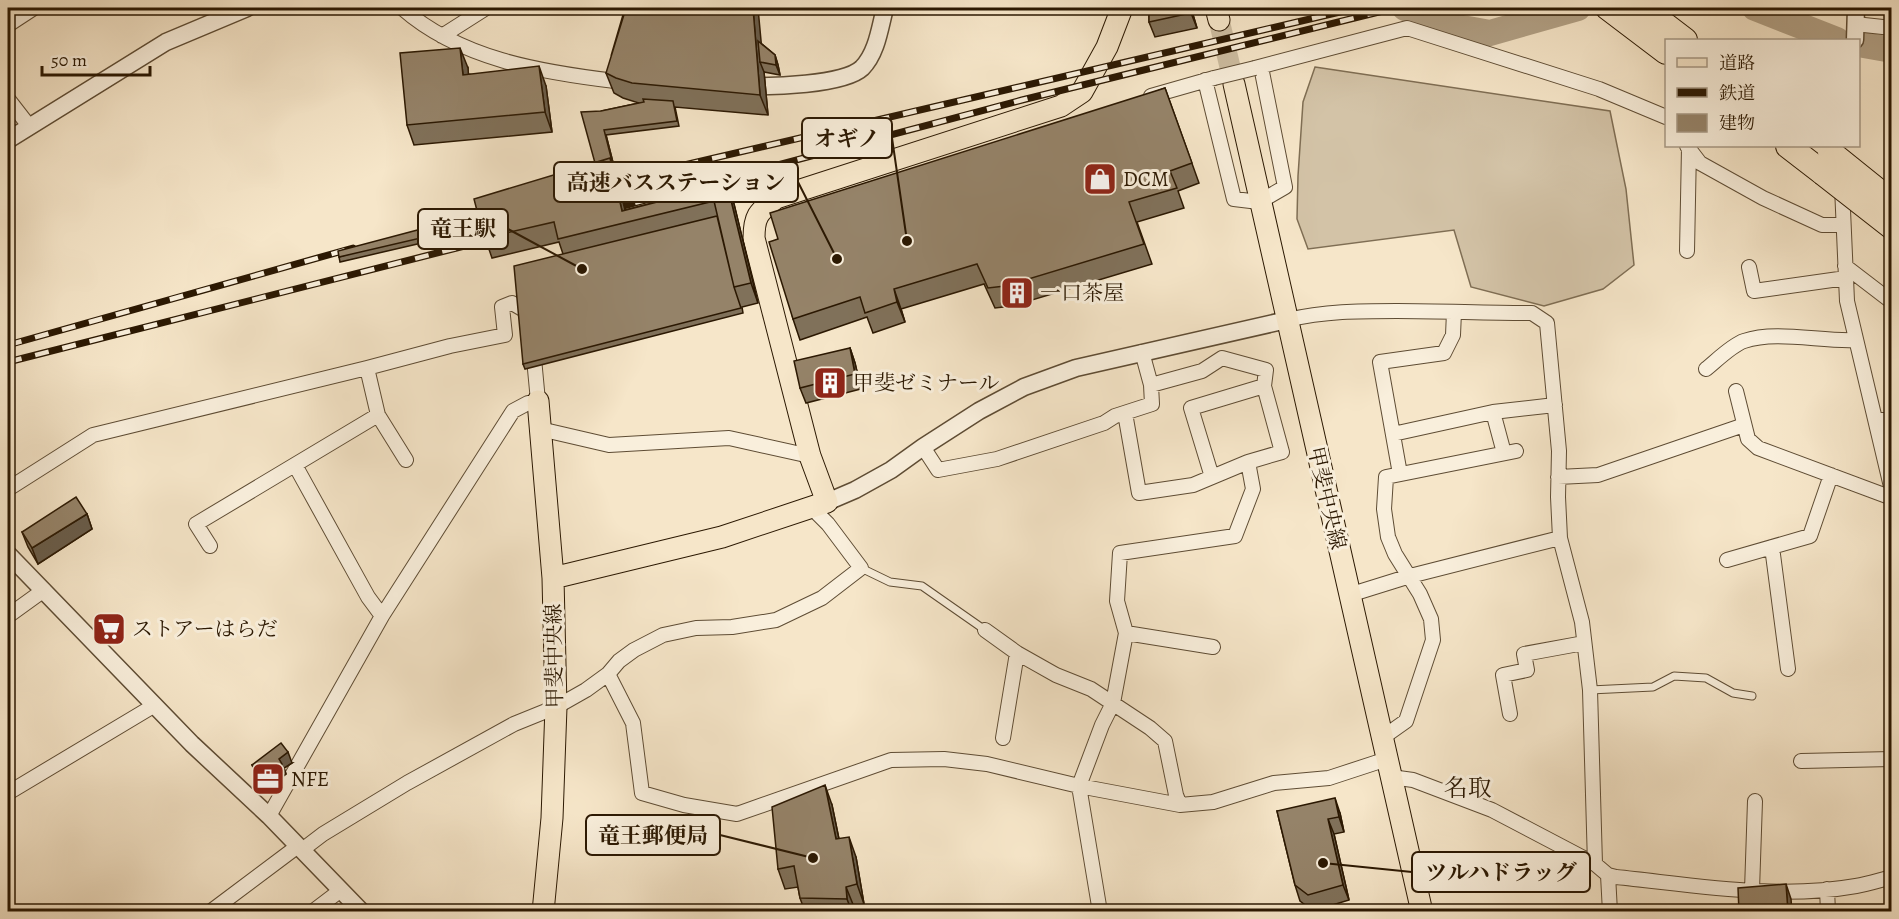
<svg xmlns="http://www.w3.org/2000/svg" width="1899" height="919" font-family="Alegreya,'Noto Serif JP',serif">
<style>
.grass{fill:#d3c3a7;stroke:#7f6e54;stroke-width:1.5}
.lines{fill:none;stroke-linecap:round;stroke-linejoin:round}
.river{stroke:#b1a085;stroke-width:26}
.primary-tunnel{stroke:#cdbda1;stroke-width:21;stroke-dasharray:21 10;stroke-linecap:butt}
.service-casing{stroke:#5e4c34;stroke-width:9}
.minor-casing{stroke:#5e4c34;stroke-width:16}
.tertiary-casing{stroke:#5e4c34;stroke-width:19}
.primary-casing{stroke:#2b1802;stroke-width:23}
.motorway-casing{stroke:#2b1802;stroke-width:26}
.service{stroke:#f9efdc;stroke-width:7}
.minor{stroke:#f9efdc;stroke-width:14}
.tertiary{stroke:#f9efdc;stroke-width:16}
.primary{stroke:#f6e6c9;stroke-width:21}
.motorway{stroke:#f6e6c9;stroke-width:24}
.rail-casing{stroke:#2b1802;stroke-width:7}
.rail{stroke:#f9efdc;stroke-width:4.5;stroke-dasharray:14;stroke-linecap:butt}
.minor-bridge-casing{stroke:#5e4c34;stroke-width:16;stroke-linecap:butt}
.motorway-bridge-casing{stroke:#2b1802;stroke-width:26;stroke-linecap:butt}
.minor-bridge{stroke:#f9efdc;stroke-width:14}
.motorway-bridge{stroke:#f6e6c9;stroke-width:24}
.wall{fill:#80715a;stroke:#2b1802;stroke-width:1.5}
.shaded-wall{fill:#685c4a;stroke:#2b1802;stroke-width:1.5}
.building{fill:#958369;stroke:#2b1802;stroke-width:1.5}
.labels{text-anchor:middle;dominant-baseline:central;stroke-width:6;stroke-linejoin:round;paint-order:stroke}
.poi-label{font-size:21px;fill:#2b1802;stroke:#f9efdc;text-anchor:start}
.street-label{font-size:21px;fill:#2b1802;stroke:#f9efdc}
.quarter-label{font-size:24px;fill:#2b1802;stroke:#f9efdc}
.leader{fill:none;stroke:#2b1802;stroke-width:2}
.callout-dot{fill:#2b1802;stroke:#f9efdc;stroke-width:2}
.callout{fill:#f9efdc;stroke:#2b1802;stroke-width:2}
.callout-label{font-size:22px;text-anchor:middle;font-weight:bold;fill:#2b1802}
</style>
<rect width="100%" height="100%" fill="#f6e6c9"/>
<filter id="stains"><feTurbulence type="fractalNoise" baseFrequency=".00333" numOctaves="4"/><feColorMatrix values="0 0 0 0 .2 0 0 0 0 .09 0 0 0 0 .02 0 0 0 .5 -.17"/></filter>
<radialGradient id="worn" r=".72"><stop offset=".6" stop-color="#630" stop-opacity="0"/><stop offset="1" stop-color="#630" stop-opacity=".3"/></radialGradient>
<!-- grass -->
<path class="grass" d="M1315,67L1610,111L1626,189L1634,265L1603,289L1544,306L1471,287L1454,230L1308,249L1297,219L1298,176L1303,102Z"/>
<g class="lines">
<!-- river -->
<path class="river" d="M1405,8L1457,27L1490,33L1578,8
M1755,8L1837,40
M1858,44L1892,50"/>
<!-- primary-tunnel -->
<path class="primary-tunnel" d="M1219,20L1234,84"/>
<!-- service casing -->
<g class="service-casing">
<path id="service" d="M861,568L890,582L922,586L985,630
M1590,690L1653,687L1674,676L1706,678L1733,693L1752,696"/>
</g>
<!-- minor casing -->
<g class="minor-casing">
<path id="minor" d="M402,8C460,59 540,72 615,81
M1855,24L1892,28
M8,25L34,8
M442,36L486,8
M1255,68L1407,28L1599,89L1666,117
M1205,80L1234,199L1259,202L1285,187L1261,67
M1151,96L1214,78
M8,99L29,126
M1687,146L1700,163L1763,198L1822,225H1843
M1842,187L1847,301L1892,491
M1687,251L1689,148
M1845,266L1892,302
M1749,267L1754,291L1846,278
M1287,320C1325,311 1359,311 1397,311C1442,311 1487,313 1532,313L1547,323L1559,451L1558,497L1560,538L1582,622L1590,690L1595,864
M1706,369C1716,361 1732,345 1744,341C1776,330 1822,342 1856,340
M1736,391L1748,439L1758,448L1892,498
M1493,412L1504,453
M1125,413L1139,493L1193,485L1248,462
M378,415L406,460
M1875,419L1892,421
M540,429L609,445L729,438L810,456
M1393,434L1493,412L1555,405
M923,447L938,470L997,459L1104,423L1115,416L1152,404L1151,385L1142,352
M295,465L368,597L382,616
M1400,474L1380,362L1444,353L1453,335L1454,312
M1212,477L1191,408L1264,386
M1558,477L1598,475L1744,425
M8,489L93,435L367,368L450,346L505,335L502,307L512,303L531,314
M210,546L196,524L378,415L367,368
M1772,547L1788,669
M1727,560L1810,536L1831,475
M1349,595L1410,576L1560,538
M8,616L44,590
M985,630L1017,653L1056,675L1091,689L1150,728L1165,741L1176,795L1180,805
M1126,633L1213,647
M608,674L633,723L642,793L684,805L737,814L891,760L944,759L987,764L1079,786L1180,805L1213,802L1274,783L1329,778L1387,759
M1510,714L1503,675L1527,670L1524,654L1584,643
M1003,738L1017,653
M1382,738L1406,721L1433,640L1431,619L1420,594L1395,554L1388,537L1384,509L1386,477L1516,451
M1801,761L1892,759
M1391,777L1413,780L1492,810L1595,864L1608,875L1616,877C1694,885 1777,900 1856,886C1868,884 1880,880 1892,877
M8,793L155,705
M269,816L382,616L513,411L528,403L538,401L533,348
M302,850L323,834L407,783L514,724L556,707L586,690L608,674L619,661L634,650L663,635L696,628L732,627L776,620L822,598L861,568L828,524L812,508
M1608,875L1610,912
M1827,889L1828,912
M1752,890L1755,801
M210,912L298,846
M312,912L341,890
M1100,912L1079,786L1102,725L1113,703L1126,633L1117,601L1120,553L1235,536L1253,489L1248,462L1282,452L1264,386L1266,370L1222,358L1202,371L1151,385"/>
</g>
<!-- tertiary casing -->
<g class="tertiary-casing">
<path id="tertiary" d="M1855,40L1856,8
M744,86C770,87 844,85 862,68C877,53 880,27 885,8
M8,140L166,42L247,8
M827,502L855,490L891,470L923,447L979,411L1024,387L1076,368L1287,320
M8,554L192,744L269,816L362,912"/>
</g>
<!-- primary casing -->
<g class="primary-casing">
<path id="primary" d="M1216,8L1219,20
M1234,84L1422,912
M538,401L553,578L556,707L552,818L543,912
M553,578L722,537L827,502L810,456L754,238C754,215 759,212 776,198L1061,106L1082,92L1107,47L1122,8"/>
</g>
<!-- motorway casing -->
<g class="motorway-casing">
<path id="motorway" d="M1608,8L1666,52
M1643,8L1685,40
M1788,146L1823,173"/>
</g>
<!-- service -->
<use href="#service" class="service"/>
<!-- minor -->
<use href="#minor" class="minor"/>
<!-- tertiary -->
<use href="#tertiary" class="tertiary"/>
<!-- primary -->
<use href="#primary" class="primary"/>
<!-- motorway -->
<use href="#motorway" class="motorway"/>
<!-- rail casing -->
<g class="rail-casing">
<path id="rail" d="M603,184L1357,8
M608,210L1022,100L1395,8
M8,345L353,248
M8,362L500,237"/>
</g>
<!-- rail -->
<use href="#rail" class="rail"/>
<!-- minor-bridge casing -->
<g class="minor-bridge-casing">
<path id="minor-bridge" d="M1214,78L1255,68"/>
</g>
<!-- motorway-bridge casing -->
<g class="motorway-bridge-casing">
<path id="motorway-bridge" d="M1830,152L1892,202
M1823,173L1892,227"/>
</g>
<!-- minor-bridge -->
<use href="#minor-bridge" class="minor-bridge"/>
<!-- motorway-bridge -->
<use href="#motorway-bridge" class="motorway-bridge"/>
</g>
<!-- wall -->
<path class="wall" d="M1149,8H1191L1197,28L1155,37L1149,22Z
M762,44L775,55L778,65L780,75L764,72L768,115L675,107L679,126L606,135L625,210L727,184L734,204L758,303L742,307L743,313L525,369L523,364L563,254L559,242L492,258L482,229L340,262L339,257L478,214L595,163L601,111L639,103L623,98L614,93L606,73Z
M468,68V74L546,86L552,132L414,145L407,125Z
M1165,88L1199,183L1178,191L1184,208L1137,222L1152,264L1012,306L995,308L984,284L901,309L905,322L873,333L867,317L800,340L793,319L778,239Z
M850,348L855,363L861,389L806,403L800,388Z
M87,514L92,529L38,564L28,547L22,532Z
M292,763L284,768L286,774L277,781L279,785L270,792L256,775L252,765Z
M832,805L839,839L856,857L864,904L854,907V912H805L800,898L798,887L785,889L778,869Z
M1277,811L1340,813L1344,832L1334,834L1349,900L1313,911L1300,901L1295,885Z"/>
<!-- shaded-wall -->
<path class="shaded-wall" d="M753,8H758L763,62H760L764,72L768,115L760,95Z
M1190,8H1191L1197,28L1191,13Z
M460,48L468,68L470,95L463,75Z
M775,55L778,65L780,75L776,65Z
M539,66L546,86L552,132L545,112Z
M606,135L617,178L628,222L622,211Z
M727,184L734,204L758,303L751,283Z
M894,289L901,309L905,322L897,302Z
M850,348L855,363L861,389L855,374Z
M87,514L92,529L38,564L32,548Z
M288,752L292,763L284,768L286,774L277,781L279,785L270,792L266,782L279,759Z
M825,785L832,805L843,859L836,839Z
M1335,798L1340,813L1344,832L1339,817Z
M1328,819L1334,834L1349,900L1343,885Z
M849,837L856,857L864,904L857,884Z
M1786,884L1791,899L1792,912H1788Z
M846,887L854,907V912H852L847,899Z"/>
<!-- building -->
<path class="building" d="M625,8H626L611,56Z
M626,8H753L760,95L632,83L616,78L606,73Z
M1149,8H1190L1191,13L1149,22Z
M758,41L775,55L776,65L760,62Z
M460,48L463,75L539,66L545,112L407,125L400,53Z
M1165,88L1192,163L1170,171L1177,188L1129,202L1144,244L1005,286L988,288L977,264L894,289L897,302L865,313L860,297L793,319L769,242L778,239L770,213Z
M643,99L673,101L677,121L604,130L615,173L610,158L595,163L581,112L601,111L644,102Z
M610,158L622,211L727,184L751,283L734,287L714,201L558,239L554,222L484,238L474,199Z
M478,214L481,224L339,257L338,251Z
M717,216L734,287L741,308L523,364L514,266Z
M850,348L855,374L800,388L794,361Z
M76,497L87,514L32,548L22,532Z
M281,743L288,752L279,759L282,764L272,771L275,775L266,782L252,765Z
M825,785L836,839L849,837L857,884L846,887L847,899L800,898L794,866L778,869L772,807Z
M1335,798L1339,817L1328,819L1343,885L1308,895L1295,885L1277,811Z
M1786,884L1788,912H1739L1738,888Z
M1461,910L1489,912H1461Z"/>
<!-- icons -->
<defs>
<g id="shop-square" transform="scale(1.725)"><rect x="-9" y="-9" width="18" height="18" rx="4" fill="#8f2418" stroke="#f9efdc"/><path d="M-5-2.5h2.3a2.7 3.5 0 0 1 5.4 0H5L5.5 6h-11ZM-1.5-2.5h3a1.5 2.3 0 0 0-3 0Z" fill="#fff"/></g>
<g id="building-square" transform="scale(1.725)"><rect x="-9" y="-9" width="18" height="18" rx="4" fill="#8f2418" stroke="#f9efdc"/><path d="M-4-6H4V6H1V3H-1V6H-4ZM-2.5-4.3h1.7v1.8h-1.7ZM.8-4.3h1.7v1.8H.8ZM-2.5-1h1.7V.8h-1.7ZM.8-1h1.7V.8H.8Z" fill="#fff"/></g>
<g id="supermarket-square" transform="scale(1.725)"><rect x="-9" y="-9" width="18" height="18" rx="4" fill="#8f2418" stroke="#f9efdc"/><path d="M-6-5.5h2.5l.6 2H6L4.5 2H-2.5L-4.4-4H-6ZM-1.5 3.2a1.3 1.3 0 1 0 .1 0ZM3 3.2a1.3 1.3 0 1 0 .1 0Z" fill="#fff"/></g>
<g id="office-square" transform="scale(1.725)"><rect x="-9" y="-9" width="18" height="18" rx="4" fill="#8f2418" stroke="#f9efdc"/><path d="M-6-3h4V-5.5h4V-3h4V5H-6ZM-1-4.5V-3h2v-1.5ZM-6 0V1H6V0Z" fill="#fff"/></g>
</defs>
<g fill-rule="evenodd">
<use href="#shop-square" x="1100" y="179"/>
<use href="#building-square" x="1017" y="293"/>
<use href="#building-square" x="830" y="383"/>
<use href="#supermarket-square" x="109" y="629"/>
<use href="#office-square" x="268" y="779"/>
</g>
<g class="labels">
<!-- poi labels -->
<g class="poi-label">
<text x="1123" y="179">DCM</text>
<text x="1040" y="293">一口茶屋</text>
<text x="853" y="383">甲斐ゼミナール</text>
<text x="132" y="629">ストアーはらだ</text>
<text x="291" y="779">NFE</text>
</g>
<!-- street labels -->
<g class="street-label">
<text transform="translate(1327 498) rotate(77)">甲斐中央線</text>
<text transform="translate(554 656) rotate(-91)">甲斐中央線</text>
</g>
<!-- quarter labels -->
<g class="quarter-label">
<text x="1468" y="788">名取</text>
</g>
</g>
<!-- callouts -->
<path class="leader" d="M907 241L892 138M837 259L798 182M582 269L508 229M813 858L720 835M1323 863L1412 872"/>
<g class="callout-dot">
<circle cx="907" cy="241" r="6"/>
<circle cx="837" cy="259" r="6"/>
<circle cx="582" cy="269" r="6"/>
<circle cx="813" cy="858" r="6"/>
<circle cx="1323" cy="863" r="6"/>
</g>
<g class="callout">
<rect x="802" y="118" width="90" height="40" rx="6"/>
<rect x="554" y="162" width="244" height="40" rx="6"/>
<rect x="418" y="209" width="90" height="40" rx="6"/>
<rect x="586" y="815" width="134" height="40" rx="6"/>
<rect x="1412" y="852" width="178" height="40" rx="6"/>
</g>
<g class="callout-label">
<text x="847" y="146">オギノ</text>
<text x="676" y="190">高速バスステーション</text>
<text x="463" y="236">竜王駅</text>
<text x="653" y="843">竜王郵便局</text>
<text x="1501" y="880">ツルハドラッグ</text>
</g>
<!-- margin -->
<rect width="1899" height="919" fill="none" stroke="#f6e6c9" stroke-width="30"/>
<rect x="9" y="9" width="1881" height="901" fill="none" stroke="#2b1802" stroke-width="3"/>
<rect x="15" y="15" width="1869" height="889" fill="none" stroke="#2b1802" stroke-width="1.5"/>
<!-- legend -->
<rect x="1665" y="39" width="195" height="108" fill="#f9efdc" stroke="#a79985" stroke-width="1.5"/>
<rect x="1677" y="58" width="30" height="9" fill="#f6e6c9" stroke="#a79985" stroke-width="1.5"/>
<text x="1719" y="69" font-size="18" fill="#2b1802">道路</text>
<rect x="1677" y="88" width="30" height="9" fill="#2b1802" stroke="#a79985" stroke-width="1.5"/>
<text x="1719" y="99" font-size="18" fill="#2b1802">鉄道</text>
<rect x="1677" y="114" width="30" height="18" fill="#958369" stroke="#a79985" stroke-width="1.5"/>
<text x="1719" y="129" font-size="18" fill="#2b1802">建物</text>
<!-- scale -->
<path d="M42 66v9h108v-9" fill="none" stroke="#2b1802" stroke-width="3"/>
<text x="51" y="66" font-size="18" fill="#2b1802" stroke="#f9efdc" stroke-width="4.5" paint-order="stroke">50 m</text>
<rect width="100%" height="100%" filter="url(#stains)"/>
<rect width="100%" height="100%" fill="url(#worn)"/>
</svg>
